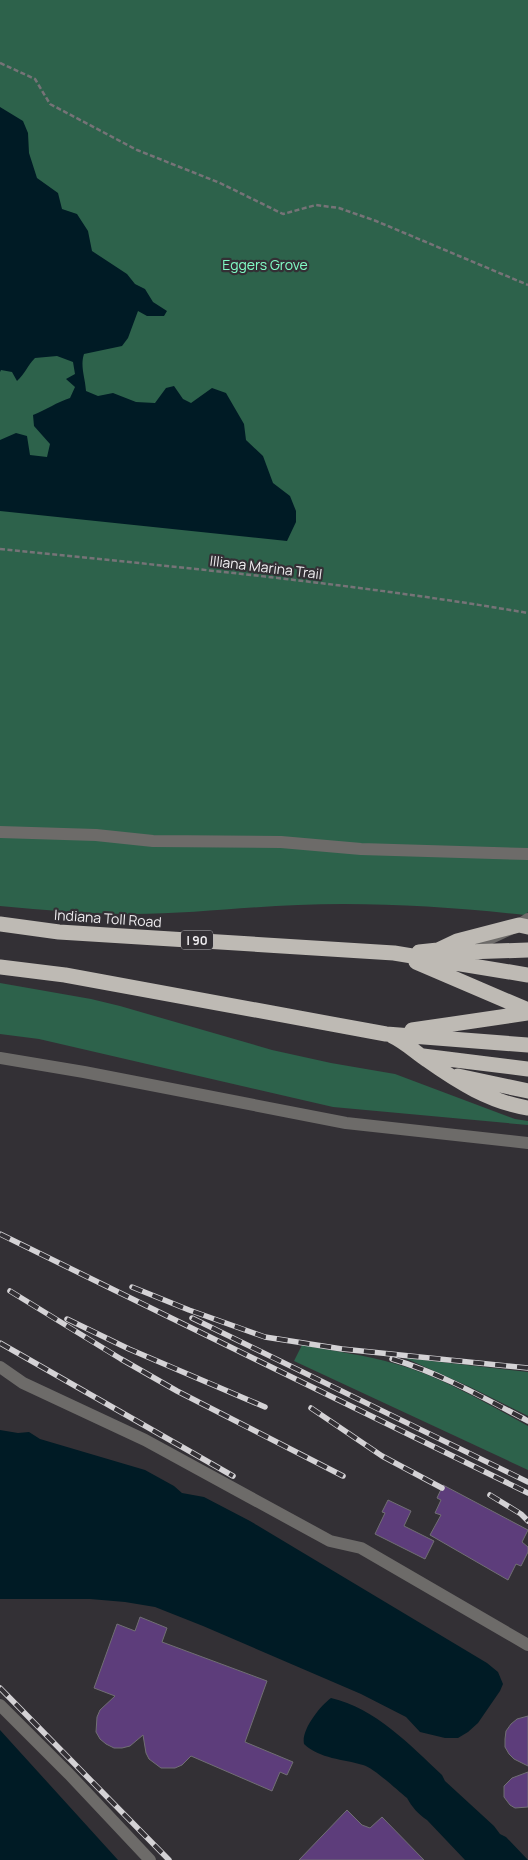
<svg xmlns="http://www.w3.org/2000/svg" width="528" height="1860" font-family="Manrope,sans-serif">
<style>
.green{fill:#2d624b}
.water{fill:#001b25}
.building{fill:#5d3d7b;stroke:#716f74}
.lines{fill:none;stroke-linecap:round;stroke-linejoin:round}
.path{stroke:#767377;stroke-width:2.5;stroke-dasharray:5 2.5;stroke-linecap:butt}
.minor{stroke:#6d6b69;stroke-width:12}
.highway{stroke:#bebab4;stroke-width:15}
.rail-casing{stroke:#d4d2d5;stroke-width:5.5}
.rail{stroke:#333035;stroke-width:4;stroke-dasharray:11;stroke-linecap:butt}
.labels{text-anchor:middle;dominant-baseline:central;stroke-width:4.5;stroke-linejoin:round;paint-order:stroke}
.shield{fill:#333035;stroke:#b7b5b9;stroke-width:1}
.shield-label{font-size:12px;font-weight:bold;fill:#f0eef1}
.park-label{font-size:14px;fill:#81fbc5;stroke:#333035}
.street-label{font-size:14px;fill:#f0eef1;stroke:#333035}
</style>
<rect width="100%" height="100%" fill="#333035"/>
<!-- green -->
<path class="green" d="M0,0H528V912L525,915C450,907 374,902 298,905C243,907 188,914 132,914C88,914 44,910 0,906Z
M0,983L91,999L120,1006L272,1050L331,1063L395,1074L515,1119L528,1121V1125L333,1107L39,1039L0,1034Z
M302,1345C333,1351 365,1355 396,1364C442,1377 486,1403 528,1426V1470L294,1361Z
M405,1358L528,1372V1416L470,1387Z"/>
<!-- water -->
<path class="water" d="M0,107L23,121L28,133L29,153L37,178L58,193L62,209L77,214L88,231L92,251L127,274L135,284L145,289L153,302L167,311L164,316H147L138,311L128,338L122,346L84,354C80,366 85,377 86,391L98,396L113,393L136,402L155,403L166,388L174,386L183,399L191,403L212,388L226,393L244,424L246,440L263,456L273,483L290,496L296,511V522L287,541L0,511V440L16,433L27,436L30,455L47,457L50,444L34,426L33,415C46,410 57,402 70,398L75,387L66,379L75,374L73,362L57,356L35,358C27,366 25,374 17,381L12,372L1,370L0,372Z
M0,1430L18,1433L29,1432L40,1439L145,1470L174,1486L182,1493L204,1497L250,1521L487,1663L498,1672L503,1684L500,1691L478,1723L468,1732L458,1738H445L420,1732L406,1717L361,1694L203,1626L155,1607L125,1602L90,1599H0Z
M331,1698C375,1708 410,1745 442,1775L445,1781L494,1826L500,1834L506,1837L528,1860H465L427,1820C418,1814 412,1807 407,1798C397,1790 374,1768 363,1765C343,1759 320,1759 304,1744C301,1730 320,1706 331,1698Z
M0,1730L118,1860H0Z"/>
<!-- building -->
<path class="building" d="M443,1485L528,1530L522,1542L528,1547V1552L521,1566L516,1564L508,1580L430,1535L441,1515L435,1513L441,1500L437,1498Z
M388,1500L411,1511L404,1526L434,1541L425,1559L375,1534L385,1513L382,1512Z
M140,1617L167,1628L162,1642L267,1681L245,1742L293,1762L287,1775L280,1772L272,1791L191,1756L182,1765L175,1768H161L149,1759L146,1753L143,1735L130,1746L122,1748H114L106,1744L100,1739L96,1732L97,1717L100,1710L115,1696L94,1688L117,1624L135,1631Z
M528,1716V1766L514,1759L509,1754L505,1747V1739L506,1731L511,1724L517,1719Z
M528,1772V1807L515,1808L510,1805L504,1797V1786L512,1778Z
M347,1810L362,1825L370,1828L382,1817L424,1860H299Z"/>
<g class="lines">
<!-- path -->
<path class="path" d="M0,63L35,79L50,104L137,150L220,183L283,214L316,205L339,208L376,221L528,285
M0,549C176,567 353,583 528,613"/>
<!-- minor -->
<path class="minor" d="M0,832L96,835L153,841L281,842L361,849L528,854
M463,951L519,925L528,919
M0,1058L84,1072L346,1123L528,1143
M0,1367L23,1383L145,1440L330,1541L361,1548L528,1645
M0,1705L69,1774L150,1860"/>
<!-- highway -->
<path class="highway" d="M0,924L59,932L394,953L528,975
M419,952L438,950L457,941L519,925L528,927
M437,953L528,950
M416,962L528,1010
M0,967L65,975L386,1034L528,1045
M412,1030L528,1013
M392,1036C405,1042 415,1052 427,1060C458,1082 490,1102 528,1108
M423,1056L528,1069
M458,1076L528,1091"/>
<!-- rail casing -->
<g class="rail-casing">
<path id="rail" d="M0,1234L528,1493
M132,1287L189,1310L265,1337L342,1349L528,1368
M10,1291L121,1359L177,1391L343,1476
M192,1318L528,1482
M67,1319L129,1349L265,1407
M0,1343L233,1476
M392,1359C440,1373 484,1398 528,1421
M311,1408L382,1456L442,1488
M490,1495L521,1514L528,1521
M0,1688L169,1860"/>
</g>
<!-- rail -->
<use href="#rail" class="rail"/>
</g>
<g class="labels">
<!-- shield labels -->
<rect class="shield" x="181" y="930.5" width="32" height="19" rx="4"/>
<g class="shield-label">
<text x="197" y="940">I 90</text>
</g>
<!-- park labels -->
<g class="park-label">
<text x="265" y="264">Eggers Grove</text>
</g>
<!-- street labels -->
<g class="street-label">
<text transform="translate(266 567) rotate(7)">Illiana Marina Trail</text>
<text transform="translate(108 918) rotate(4)">Indiana Toll Road</text>
</g>
</g>
</svg>
